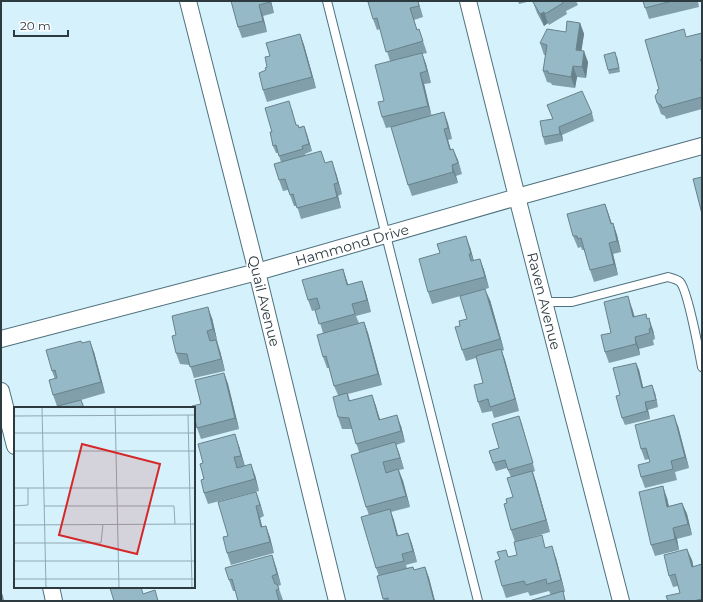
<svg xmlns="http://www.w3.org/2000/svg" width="703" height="602" font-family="Montserrat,sans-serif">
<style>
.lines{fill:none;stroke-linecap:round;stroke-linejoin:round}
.lane-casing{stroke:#4f717d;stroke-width:10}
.street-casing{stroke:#4f717d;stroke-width:18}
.lane{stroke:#fff;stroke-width:8}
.street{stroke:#fff;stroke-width:16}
.wall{fill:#809faa}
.shaded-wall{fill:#68828b}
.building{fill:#95b9c6;stroke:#68828b}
.labels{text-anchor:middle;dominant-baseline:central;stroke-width:3.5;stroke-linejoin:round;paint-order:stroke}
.street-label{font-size:14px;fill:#2d3b41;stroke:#fff}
.inset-road{fill:none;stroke:#91a8b1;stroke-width:1}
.view{fill:#d62828;fill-opacity:0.15;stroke:#d62828;stroke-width:2}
.inset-edge{fill:none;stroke:#2d3b41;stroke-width:2}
</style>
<rect width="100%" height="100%" fill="#d4f1fc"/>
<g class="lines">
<!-- lane casing -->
<g class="lane-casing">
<path id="lane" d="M327,1L478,601
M544,302H572L668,277C672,278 677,279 680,282C688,290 699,352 702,367"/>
</g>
<!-- street casing -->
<g class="street-casing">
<path id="street" d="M188,1L257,272L337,601
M468,1L517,197L621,601
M1,339L257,272L517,197L702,146
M1,391L15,446
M51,587L54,601"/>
</g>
<!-- lane -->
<use href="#lane" class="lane"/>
<!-- street -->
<use href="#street" class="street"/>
</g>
<!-- wall -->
<path class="wall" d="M231,1H271L274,13L263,16L267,32L242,38L238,27Z
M418,1L423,17L414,20L417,30L419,29L427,53L422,54L426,64L431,83L424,84L431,115L444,112L452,139L448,140L451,150L453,149L462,174L456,176L458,183L412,196L408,185L391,127L386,128L382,117L390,61L380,29L377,30L373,19Z
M518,1H531L519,4Z
M535,1H576L578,5L566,11L567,14L549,25L548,23L544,26L537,13L533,2Z
M643,1H698L699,7L649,19Z
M580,23L584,34L581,50L588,62L586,78L577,77L575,88L552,85L551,83L547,82L543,71L546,55H544L540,43L566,32Z
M702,33V109L666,119L665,116L661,114L657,103L658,92L659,89L687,37Z
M300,34L304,45L316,88L267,102L263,90L266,70L270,56Z
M617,56L620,72L609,74L608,70Z
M547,105L592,113L594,121L562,135L563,141L545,145L543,137L553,119Z
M292,109L296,125L299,127L304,126L312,151L305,154V155L325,163L336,173L342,194L338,196L341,208L301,219L297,206H294L288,190L283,191L279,180L281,162L278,153H276L273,146L272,132Z
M605,204L612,224L613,223L617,235L621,252L613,254L618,275L594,282L590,270L584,250H582L581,247L578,248L573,236Z
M470,247L474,261L480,259L484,270L489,288L432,304L428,292Z
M343,269L348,285L362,281L366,293L371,312L356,316L359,323L364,322L368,333L382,385L348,394L350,401L372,395L380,419L401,426L405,442L396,445L399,453L404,469L399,470L403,481L410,507L391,512L398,536L408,533L412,544L417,562L406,565L407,568L413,567L414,570L425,567L429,578L435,601H384L377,576H379L376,568L369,515L366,507L359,452L352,429H342L338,417V395L334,386L329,368H327L323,357V333L316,310L312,311L308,300Z
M490,300L504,350L502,351L505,360L519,411L494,418L492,411L482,413L478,402L483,383L476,358L466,361L462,350L460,326L467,319Z
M632,308L635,317L647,319L653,330L655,339L653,340L654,345L639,349L640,355L609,363L605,352L611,333Z
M212,318L217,340L220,351L225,371L194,378L190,365L180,364L176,353V335Z
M82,343L94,352L105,393L81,400L84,408H54L57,406L53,395L55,379L52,371Z
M636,363L639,370L643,387L655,393L658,407L648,410L650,419L625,425L622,418L620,395Z
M224,373L228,384L239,429L201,439L197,428L201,404Z
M519,416L522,424L535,471L533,472L536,482L550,532L515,542L511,530L507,503L513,497L511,477L507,468L496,471L493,463L499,448Z
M678,426L689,468L675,472L677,480L645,488L641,477L650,462L649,459L645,460L641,449Z
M239,446L245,466L255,475L259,491L208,504L204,493L203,463Z
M256,492L260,503L264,516L260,518L262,527L266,526L274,553L231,565L227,553L228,536Z
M667,498L669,506L682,503L687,514L692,535L677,539L679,550L655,556L651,545Z
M546,548L556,558L565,592H563L566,601H529L551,595L549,591L530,596L528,592L506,598L502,586Z
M272,555L276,567L281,585L278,586L283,600L280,601H238L236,591H233L229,580Z
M692,560L693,567L702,564V601H668L680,593L678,586L673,587L669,576Z
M99,587H109L100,589Z"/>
<!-- shaded-wall -->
<path class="shaded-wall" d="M270,1H271L274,13Z
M418,1L423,17L419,6Z
M259,5L263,16L267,32L263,21Z
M544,12L548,23L544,26L540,14Z
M580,23L584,34L580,61L576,50Z
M300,34L304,45L316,88L312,77Z
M584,51L588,62L586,78L582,67Z
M422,53L426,64L431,83L427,71Z
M573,66L577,77L575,88L571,77Z
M420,73L424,84L432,117L428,106Z
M444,112L448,123L452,139L448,128Z
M304,126L307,134L312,151L309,144Z
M559,127L562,135L563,141L560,134Z
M444,129L448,140L454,161L450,150Z
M453,149L458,160L462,174L458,163Z
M332,161L336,173L342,194L338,183Z
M452,165L456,176L458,183L453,172Z
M334,184L338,196L341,208L337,197Z
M605,204L609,215L615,235L611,224Z
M613,223L617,235L621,252L617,241Z
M466,236L470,247L475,265L471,254Z
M609,243L613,254L618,275L614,264Z
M480,259L484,270L489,288L485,277Z
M343,269L347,281L351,296L347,285Z
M362,281L366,293L371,312L367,300Z
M485,289L490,300L504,350L500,339Z
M628,296L632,308L637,328L633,317Z
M208,307L212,318L217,340L213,329Z
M649,318L653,330L655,339L651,328Z
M364,322L368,333L382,385L378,374Z
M635,337L639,349L640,355L636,344Z
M216,340L220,351L225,371L221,359Z
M90,341L94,352L105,393L101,382Z
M501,349L505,360L519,411L515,399Z
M636,363L639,370L645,395L642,388Z
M224,373L228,384L239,429L235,418Z
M652,385L655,393L658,407L656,400Z
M372,395L376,406L383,431L379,420Z
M645,402L648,410L650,419L647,411Z
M397,415L401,426L405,442L401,431Z
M674,415L678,426L689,468L685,457Z
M235,434L239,446L245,467L241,456Z
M395,442L399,453L404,469L400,458Z
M251,464L255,475L259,491L255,479Z
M398,469L403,481L410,507L406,496Z
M532,471L536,482L550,532L546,520Z
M663,486L667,498L671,518L667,507Z
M256,492L260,503L264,516L260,505Z
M682,503L687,514L692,535L688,524Z
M256,506L260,518L265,538L261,527Z
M390,509L394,520L401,547L397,536Z
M266,526L270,537L274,553L270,542Z
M673,528L677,539L679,550L675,539Z
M408,533L412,544L417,562L413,551Z
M552,546L556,558L565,592L561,580Z
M687,549L692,560L696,578L692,567Z
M272,555L276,567L281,585L277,574Z
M425,567L429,578L435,601H434Z
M1,591L3,596L4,601H3Z"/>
<!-- building -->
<path class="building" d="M231,1H270V2L259,5L263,21L238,27Z
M372,1H418L419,6L410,8L417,30L419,29L423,41L386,52L377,18L373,19L368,2Z
M535,1H562L563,3L545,14L544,12L540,14L533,2Z
M643,1H672L645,8Z
M567,21L580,23L576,50L584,51L582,67L573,66L571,77L548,73V71H543L547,45L540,43L547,29L566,32Z
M684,29L686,37L702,33V59L700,60L702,61V88L701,89L702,93V97L662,108L661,105L657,103L655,96L658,92L657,90L659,89L645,40Z
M300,34L312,77L263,90L259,73L266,70L265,68L267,67L265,57L270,56L266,43Z
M615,52L619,68L608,70L604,55Z
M422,53L427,71L420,73L428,106L382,117L378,102L384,101L375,65Z
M582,91L592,113L559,127L560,134L543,137L540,121L553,119L547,105Z
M289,101L296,125H298L299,128L304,126L309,144L302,146L303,149L279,156L276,145L273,146L270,132H272L265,108Z
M444,112L448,128L444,129L450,150L453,149L458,163L452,165L453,172L408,185L391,127Z
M321,151L325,163L332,161L338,183L334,184L337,197L297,208L293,194L290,195L285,179L279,180L274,164Z
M702,177V214L693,179Z
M605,204L611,224L613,223L617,241L609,243L614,264L590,270L581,238L578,239L577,236H573L567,214Z
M466,236L471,254H469L471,261L480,259L485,277L428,292L419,259L440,253L437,244Z
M343,269L347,285L362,281L367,300L352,304L355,314L319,324L315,310L320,308L317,298L308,300L302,280Z
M485,289L500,339L462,350L455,327L460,326L459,321L467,319L460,296Z
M628,296L633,317L646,314L647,319L649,318L651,328L649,329L650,333L635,337L636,344L605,352L601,335L611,333L604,302Z
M208,307L213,329L207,331L210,341L216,340L221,359L190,367L187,354L176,353L172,336L176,335L172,316Z
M364,322L378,374L334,386L326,356L323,357L317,335Z
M81,341L82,343L90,341L101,382L53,395L49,380L57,378L55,370L52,371L46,350Z
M501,349L515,399L490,407L488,399L478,402L474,385L483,383L476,356Z
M636,363L642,388L652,385L656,400L645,402L647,411L622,418L616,396L620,395L613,368Z
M224,373L235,418L197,428L194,415V408H192V406L201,404L195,380Z
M347,393L349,401L372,395L379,420L397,415L401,431L356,444L349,418L338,417L333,397Z
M81,400L84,408H54V407Z
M674,415L685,457L671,461L673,469L641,477L638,465L650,462L646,448L641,449L635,425Z
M519,416L533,463L508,470L505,460L493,463L489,451L499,448L492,424Z
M235,434L241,456L234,457L237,468L251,464L255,479L204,493L201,480L204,479L200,464L203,463L198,444Z
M395,442L400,458L383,462L386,473L398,469L406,496L366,507L351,455Z
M532,471L546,520L511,530L504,504L507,503L506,499L513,497L507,478Z
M663,486L667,507L682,503L688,524L673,528L675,539L651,545L639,492Z
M256,492L260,505L256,506L261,527L266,526L270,542L227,553L223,537L228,536L218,502Z
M390,509L397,536L408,533L413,551L402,554L404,561L376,568L361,517Z
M542,535L545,548L552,546L561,580L547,584L546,579L526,585L524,581L502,586L495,561L500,559L497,552L506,550L508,557L517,555L514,542Z
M687,549L692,567L702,564V599L693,601H668L666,596L680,593L675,574L669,576L664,555Z
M272,555L277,574L272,576L275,584H277L279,589L276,590L279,601H238L232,579L229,580L225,568Z
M413,567L414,570L425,567L434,601H388V598L383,599L377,576Z
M113,587H141L143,594L155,590L158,601H114L110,588Z
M563,591L565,601H529Z
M1,592L3,601H1Z"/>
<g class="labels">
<!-- street labels -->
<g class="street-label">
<text transform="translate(352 245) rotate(-16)">Hammond Drive</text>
<text transform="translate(264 301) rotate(76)">Quail Avenue</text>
<text transform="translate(544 301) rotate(76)">Raven Avenue</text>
</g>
</g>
<!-- overview -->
<g transform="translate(14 407)">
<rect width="181" height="181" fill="#d4f1fc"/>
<path class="inset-road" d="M28,0L32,181M101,0L105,181M174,8L178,181M0,9L181,8M0,26H181M0,44H181M0,81H181M0,99L14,98V81M30,99H160L161,117M0,118L181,117M0,136H87L89,117M0,154H181M0,172H181"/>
<path class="view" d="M68,37L146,57L123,147L45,128Z"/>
<rect width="181" height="181" class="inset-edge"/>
</g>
<!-- border -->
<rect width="703" height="602" fill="none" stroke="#2d3b41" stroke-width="4"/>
<!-- scale -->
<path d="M14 30v6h54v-6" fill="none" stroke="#2d3b41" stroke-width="2"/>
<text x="20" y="30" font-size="12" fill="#2d3b41" stroke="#ffffff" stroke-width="3" paint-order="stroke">20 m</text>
</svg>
